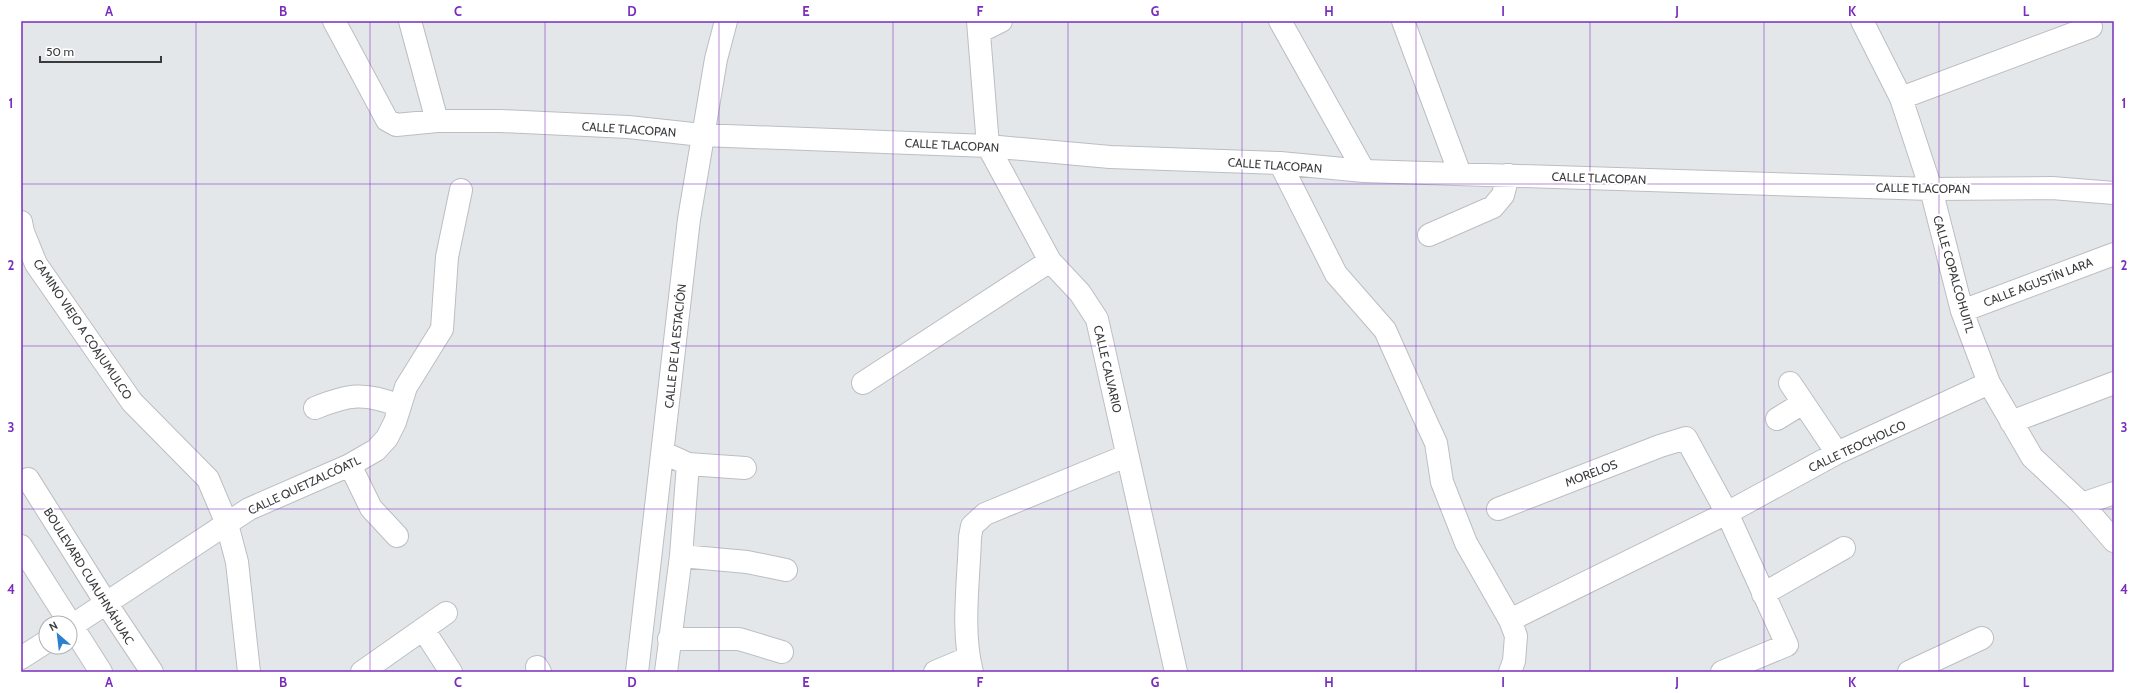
<svg xmlns="http://www.w3.org/2000/svg" width="2135" height="693" font-family="Cabin,sans-serif">
<style>
.lines{fill:none;stroke-linecap:round;stroke-linejoin:round}
.minor-casing{stroke:#bbbec2;stroke-width:24}
.minor{stroke:#fff;stroke-width:22}
.grid{fill:none;stroke:#7b2cbf;stroke-width:1;stroke-opacity:0.55}
.labels{text-anchor:middle;dominant-baseline:central;stroke-width:4;stroke-linejoin:round;paint-order:stroke}
.street-label{font-size:12px;fill:#3a3b3d;stroke:#fff}
.neatline{fill:none;stroke:#7b2cbf;stroke-width:1.5}
.grid-label{font-size:13px;text-anchor:middle;font-weight:bold;fill:#7b2cbf}
</style>
<rect width="100%" height="100%" fill="#e3e7ea"/>
<g class="lines">
<!-- minor casing -->
<g class="minor-casing">
<path id="minor" d="M334,21L387,120L396,125L437,121H501L628,127L702,135L988,146L1110,157L1280,163L1364,171L1931,189L2052,188L2114,193
M410,21L437,121
M978,21L988,146L1050,261L1080,293L1097,319L1176,672
M1280,21L1364,171
M1403,21L1460,174
M1862,21L1901,98L1931,189L1962,311L1989,383L2032,457L2082,504L2114,541
M979,32L1001,21
M1901,98L2091,27
M1280,163L1336,274L1385,330L1419,406L1436,443L1442,482L1466,543L1510,620L1516,636L1514,661L1510,672
M21,222L23,232L36,264L132,402L208,479L227,524L237,562L249,672
M1429,235L1493,207L1503,195L1508,175
M1962,311L2114,254
M863,383L1050,261
M1790,383L1837,453
M315,408C349,394 365,392 400,406
M1777,419L1803,403
M2011,422L2114,383
M664,453L688,464L681,556L666,672
M688,464L745,468
M350,465L371,508L397,536
M28,479L106,603L152,672
M2082,504L2114,493
M1498,509L1660,446L1686,438L1727,513L1787,645L1722,672
M21,546L101,672
M681,556L747,562L786,570
M1763,594L1844,548
M1510,620L1727,513L1837,453L1989,383
M70,627L249,509L350,465L376,450L387,438L395,422L406,387L442,329L447,257L461,190
M423,629L451,672
M669,639H739L782,652
M21,658L46,642
M537,667L540,672
M362,672L446,613
M637,672L689,219L716,59L726,21
M935,672L968,658
M972,672C961,631 969,579 970,537L972,526L985,514L1126,456
M1909,672L1982,638"/>
</g>
<!-- minor -->
<use href="#minor" class="minor"/>
</g>
<!-- grid -->
<path class="grid" d="M196,21V672M370,21V672M545,21V672M719,21V672M893,21V672M1068,21V672M1242,21V672M1416,21V672M1590,21V672M1764,21V672M1939,21V672M21,184H2114M21,346H2114M21,509H2114"/>
<g class="labels">
<!-- street labels -->
<g class="street-label">
<text transform="translate(629 129) rotate(4)">CALLE TLACOPAN</text>
<text transform="translate(952 145) rotate(3)">CALLE TLACOPAN</text>
<text transform="translate(1275 165) rotate(4)">CALLE TLACOPAN</text>
<text transform="translate(1599 178) rotate(2)">CALLE TLACOPAN</text>
<text transform="translate(1923 188) rotate(1)">CALLE TLACOPAN</text>
<text transform="translate(1954 274) rotate(74)">CALLE COPALCOHUITL</text>
<text transform="translate(2038 282) rotate(-21)">CALLE AGUSTÍN LARA</text>
<text transform="translate(83 329) rotate(56)">CAMINO VIEJO A COAJUMULCO</text>
<text transform="translate(675 346) rotate(-84)">CALLE DE LA ESTACIÓN</text>
<text transform="translate(1108 369) rotate(77)">CALLE CALVARIO</text>
<text transform="translate(1857 446) rotate(-25)">CALLE TEOCHOLCO</text>
<text transform="translate(1591 473) rotate(-21)">MORELOS</text>
<text transform="translate(304 485) rotate(-25)">CALLE QUETZALCÓATL</text>
<text transform="translate(89 576) rotate(58)">BOULEVARD CUAUHNÁHUAC</text>
</g>
</g>
<!-- border -->
<rect width="2135" height="693" fill="none" stroke="#ffffff" stroke-width="44"/>
<!-- north arrow -->
<g transform="translate(58 635) rotate(332)"><circle r="19" fill="#ffffff" stroke="#b0b1b1"/>
<path d="M0-3L7 15L0 10L-7 15Z" fill="#2c80ce"/>
<text y="-6" font-size="11" font-weight="bold" text-anchor="middle" fill="#3a3b3d">N</text>
</g>
<!-- scale -->
<path d="M40 56v6h121v-6" fill="none" stroke="#3a3b3d" stroke-width="2"/>
<text x="46" y="56" font-size="12" fill="#3a3b3d" stroke="#ffffff" stroke-width="3" paint-order="stroke">50 m</text>
<rect x="22" y="22" width="2091" height="649" class="neatline"/>
<g class="grid-label">
<text x="109" y="16">A</text>
<text x="283" y="16">B</text>
<text x="458" y="16">C</text>
<text x="632" y="16">D</text>
<text x="806" y="16">E</text>
<text x="980" y="16">F</text>
<text x="1155" y="16">G</text>
<text x="1329" y="16">H</text>
<text x="1503" y="16">I</text>
<text x="1677" y="16">J</text>
<text x="1852" y="16">K</text>
<text x="2026" y="16">L</text>
<text x="11" y="108">1</text>
<text x="2124" y="108">1</text>
<text x="11" y="270">2</text>
<text x="2124" y="270">2</text>
<text x="11" y="432">3</text>
<text x="2124" y="432">3</text>
<text x="11" y="594">4</text>
<text x="2124" y="594">4</text>
<text x="109" y="687">A</text>
<text x="283" y="687">B</text>
<text x="458" y="687">C</text>
<text x="632" y="687">D</text>
<text x="806" y="687">E</text>
<text x="980" y="687">F</text>
<text x="1155" y="687">G</text>
<text x="1329" y="687">H</text>
<text x="1503" y="687">I</text>
<text x="1677" y="687">J</text>
<text x="1852" y="687">K</text>
<text x="2026" y="687">L</text>
</g>
</svg>
